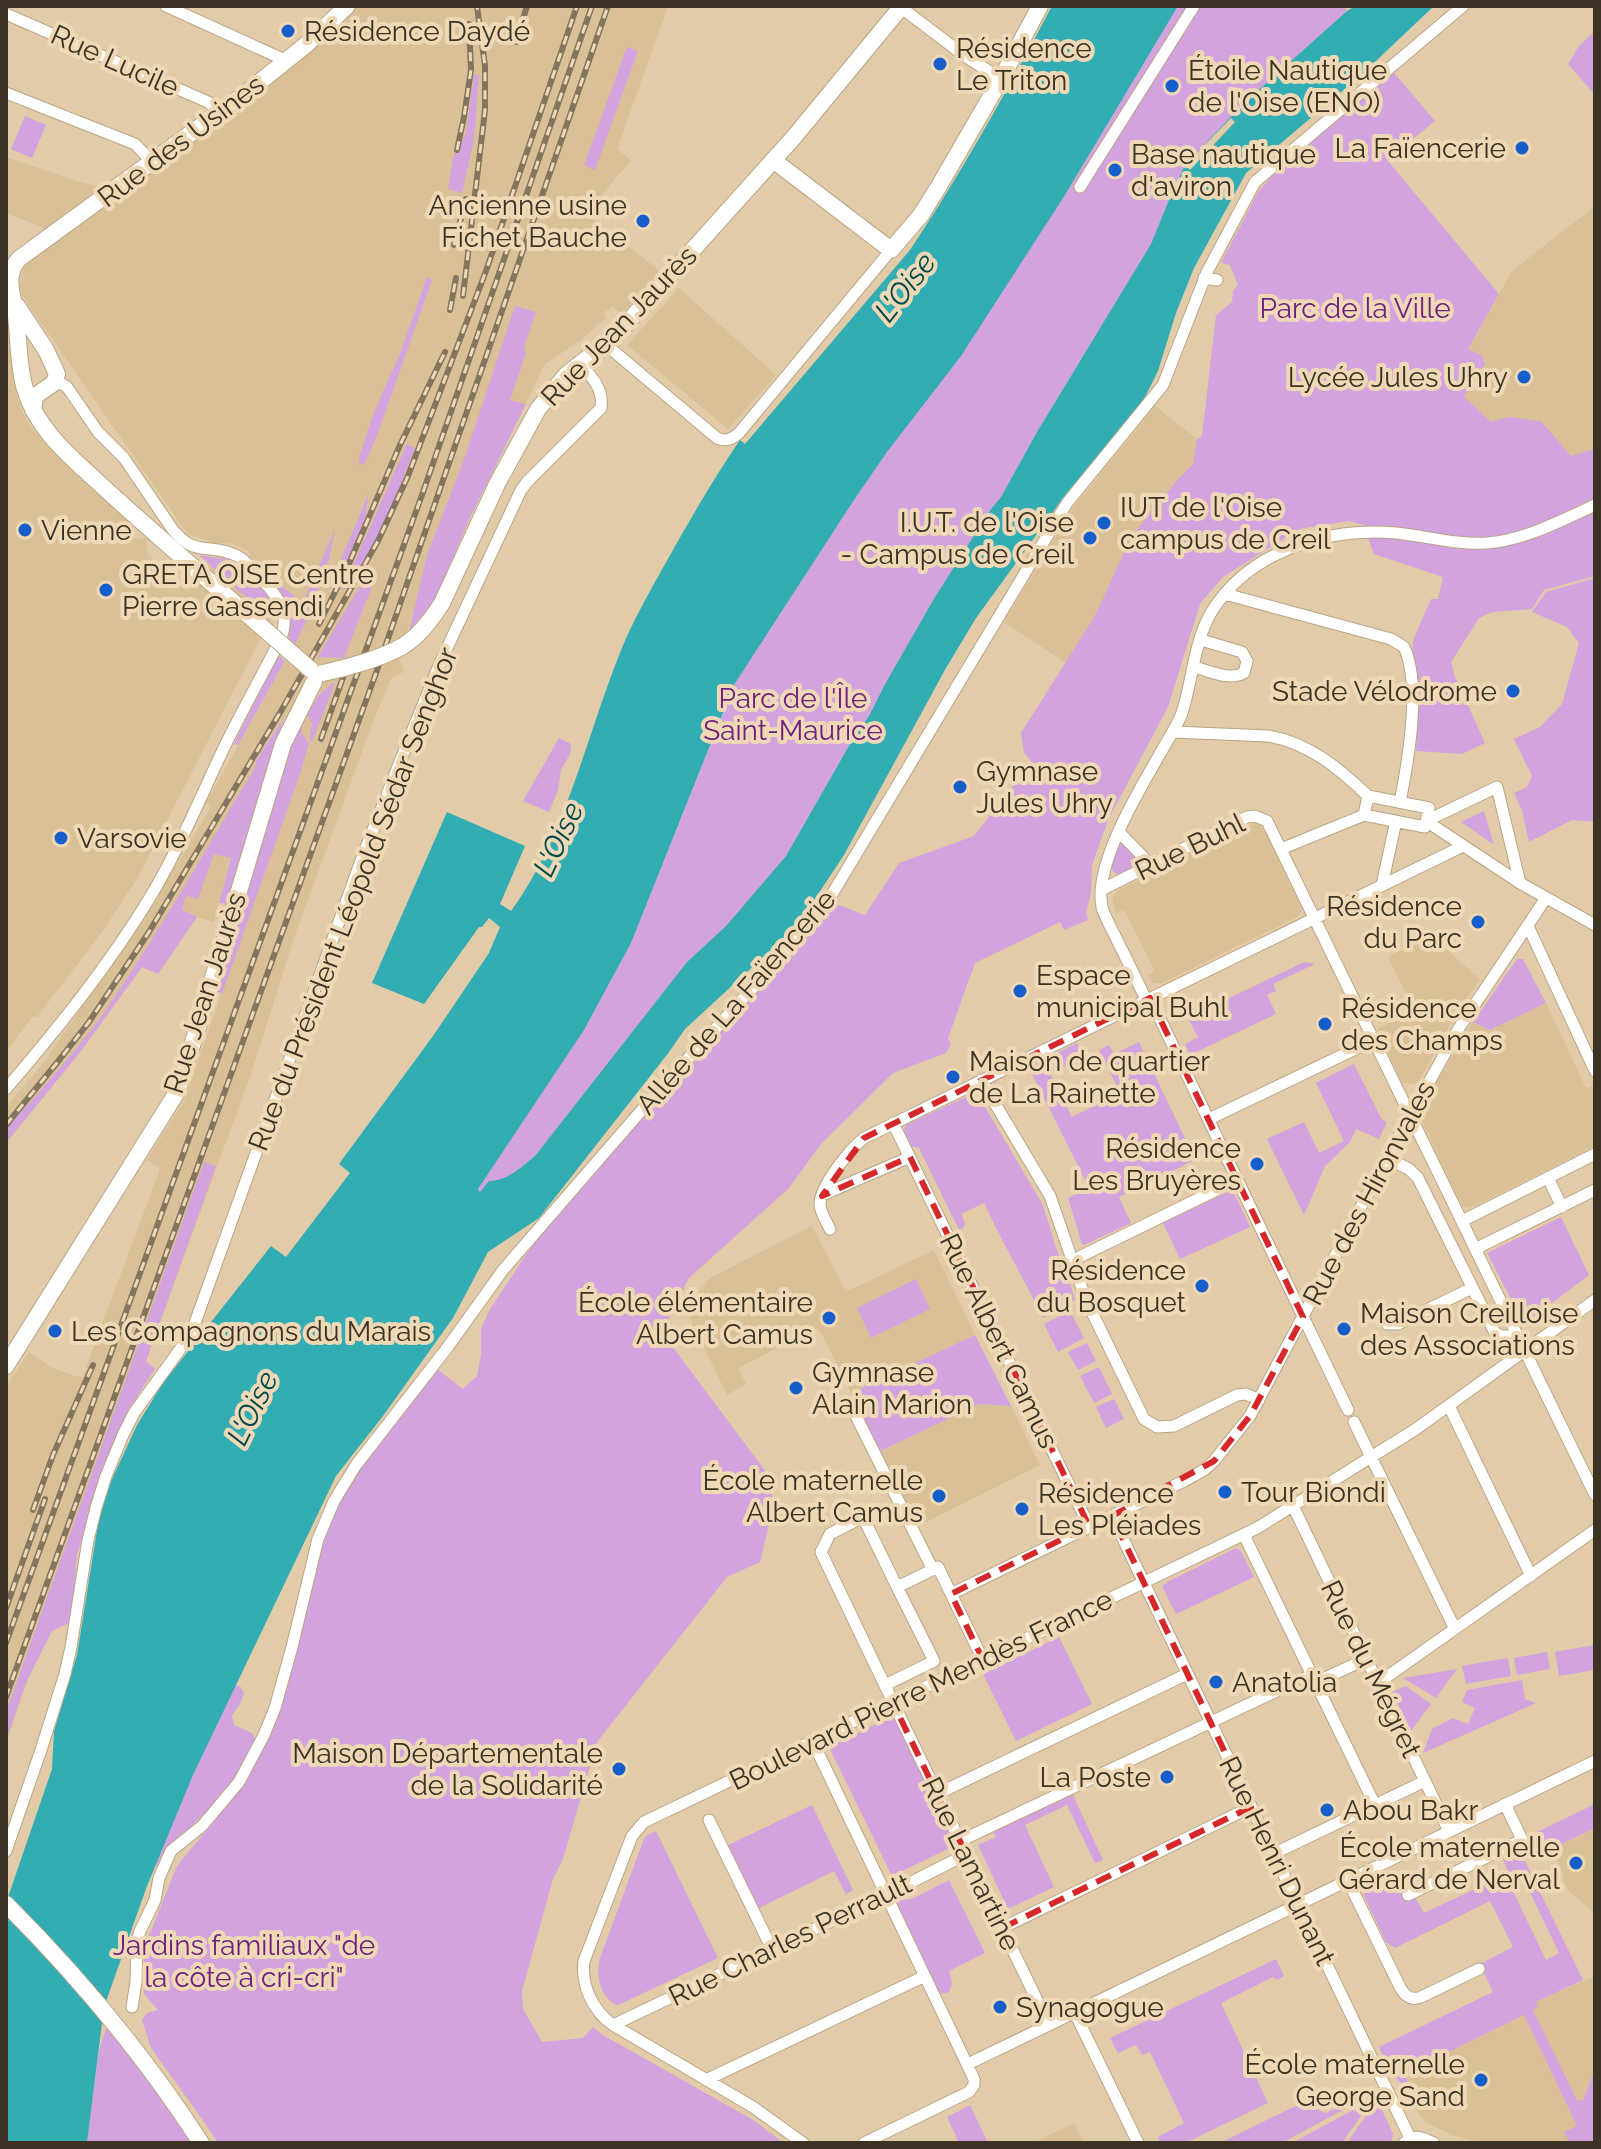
<svg xmlns="http://www.w3.org/2000/svg" width="1601" height="2149" font-family="Raleway,sans-serif">
<style>
.built{fill:#dac096}
.green{fill:#d2a3de}
.water{fill:#32adb3}
.pier{fill:#e1cba8}
.lines{fill:none;stroke-linecap:round;stroke-linejoin:round}
.street-casing{stroke:#baa483;stroke-width:13}
.secondary-casing{stroke:#baa483;stroke-width:18}
.street{stroke:#fff;stroke-width:11}
.secondary{stroke:#fff;stroke-width:16}
.rail-casing{stroke:#84755e;stroke-width:6}
.rail{stroke:#efd8b5;stroke-width:3;stroke-dasharray:9;stroke-linecap:butt}
.secondary-bridge-casing{stroke:#baa483;stroke-width:18;stroke-linecap:butt}
.secondary-bridge{stroke:#fff;stroke-width:16}
.marked{fill:none;stroke:#d62828;stroke-width:6;stroke-dasharray:16 10;stroke-linejoin:round}
.poi-dot{fill:#165ec9;stroke:#efd8b5;stroke-width:3}
.labels{text-anchor:middle;dominant-baseline:central;stroke-width:8;stroke-linejoin:round;paint-order:stroke}
.poi-label{font-size:28px;fill:#3c3325;stroke:#efd8b5;text-anchor:start}
.street-label{font-size:28px;fill:#3c3325;stroke:#efd8b5}
.park-label{font-size:28px;fill:#6d207f;stroke:#efd8b5}
.water-label{font-size:30px;font-style:italic;fill:#004a4d;stroke:#efd8b5}
</style>
<rect width="100%" height="100%" fill="#e1cba8"/>
<!-- built -->
<path class="built" d="M357,6H668L617,149L631,160L586,214L660,271L622,314L613,306L603,313L606,318L582,339L544,365L522,412L414,612L399,657L404,672L392,677L376,714L294,938L251,1074L128,1410L115,1432L6,1742V1387L29,1352L52,1368L82,1378L160,1169L147,1160L185,1099L299,767L302,723L286,716L256,761L214,922L197,917L158,974L142,967L81,1051L6,1143V1107L47,1058L151,907L211,807L206,803L287,658L309,606L303,603L269,622L138,877L104,929L37,1017H32L6,1052V309L17,395L22,411L30,426L50,448L132,525L135,539L146,538L148,555L187,591L220,551L246,562L251,553L239,546L229,543H214L191,535L189,536L19,291L23,266L251,100L346,20Z
M6,157L80,182L104,188L47,229L6,213Z
M1595,206V494L1437,405L1512,271Z
M679,288L776,375L728,429L627,345Z
M1155,406L1197,439L1193,464L1071,666L1004,622L1072,509Z
M1258,824L1265,832L1302,909L1299,916L1162,983H1152L1148,975L1155,971L1124,910L1116,913L1112,898L1118,890L1249,825Z
M1431,936L1480,979L1463,1003L1417,1084L1402,1083L1377,1029L1405,1016L1410,1002L1388,957Z
M1546,1003L1586,1088L1595,1085V1146L1470,1208L1462,1206L1422,1122L1421,1114L1433,1088L1473,1022L1490,1030Z
M812,1226L846,1292L934,1250L975,1335L851,1393L824,1338L817,1328L738,1368L746,1384L727,1395L685,1308L710,1278Z
M980,1404L1011,1406L1040,1465L916,1527L878,1452Z
M1595,1828V1913L1569,1892L1562,1878L1564,1877L1551,1850Z
M1595,1976V2069L1583,2100H1577L1532,2009L1536,2002Z
M1524,2015L1577,2126L1565,2132L1569,2141H1475L1452,2135L1426,2122L1415,2109L1405,2087L1408,2082L1404,2074Z
M1074,2123L1084,2143H1033Z"/>
<!-- green -->
<path class="green" d="M1178,6H1346L1344,8L1347,11L1245,102L1185,165L1173,190L1151,244L1037,432L1001,497L991,509L935,597L885,684L869,716L854,737L786,856L726,926L687,962L535,1156L512,1174L480,1192L478,1189L584,1030L631,943L734,685L852,503L1065,195Z
M1595,31V95L1568,64L1579,46Z
M627,47L638,51L595,170L584,165Z
M1394,73L1435,121L1387,160L1499,294L1468,349L1481,355L1485,364L1472,381L1464,397L1491,422L1508,417L1541,421L1571,456L1595,449V576L1544,590L1532,609L1492,612L1479,618L1451,662L1455,677L1485,743L1462,754L1416,751L1419,695L1412,648L1414,638L1431,599H1438L1443,577L1374,554L1363,525L1349,521L1299,529L1223,577L1200,604L1168,707L1108,820L1092,865L1091,894L1086,912L1088,920L1064,930L1060,922L975,963L948,1038L951,1045L946,1053L893,1073L821,1144L789,1188L689,1278L669,1317L666,1338L766,1472L774,1504L760,1562L727,1577L597,1742L563,1859L553,1879L522,1991L523,2009L542,2042L583,2038L593,2027L601,2034L755,2121L783,2143H218L207,2126L151,2048L142,2020L147,2013L158,2010L144,1994V1948L177,1866L246,1782L273,1728L328,1523L350,1483L381,1439L437,1369L463,1389L477,1376L481,1354V1329L490,1309L532,1246L667,1087L699,1058L769,974L836,904L865,915L899,863L974,836L1032,762L1024,753L1021,733L1095,616L1131,537L1179,478L1193,464L1197,439L1202,436L1216,315L1232,302L1233,291L1238,285L1230,265L1221,263L1258,192L1280,167L1339,114Z
M474,75H479L474,139L462,193L448,189L453,158L466,133Z
M25,116L46,125L32,158L11,149Z
M427,277L432,280L377,436L365,463L360,465L359,458L374,412L400,354Z
M515,306L536,312L524,347L526,353L510,400L526,404L469,520L435,600L409,631L427,555L465,457Z
M407,444L415,448L391,510L351,587L342,590Z
M368,495L366,516L345,566L341,559Z
M335,529L329,560L320,574L318,590L313,607L295,644L289,640L287,601L266,574L303,603Z
M199,555L232,560L245,569L275,604L278,610L271,620Z
M365,578L374,581L344,658L318,657Z
M1595,578V822L1572,820L1529,842L1522,810L1514,793L1527,787L1532,776L1514,739L1540,727L1562,704L1579,643L1567,627L1532,612L1546,592Z
M278,655L285,661L238,745L234,744Z
M333,683H335L312,742L309,738L312,723L307,715L318,696Z
M284,718L276,741L228,904L219,903L231,858L214,854L198,899L186,896L182,910L197,917L158,974L142,967L81,1051L6,1143V1129C41,1090 77,1051 107,1008C160,931 206,849 254,769L257,759Z
M302,723V734L309,743L301,771L222,994L217,991L292,741Z
M559,738L571,744L570,754L561,770L558,790L549,812L523,801Z
M1484,811L1494,845L1461,822Z
M1123,844L1139,859V867L1118,875L1113,871L1110,865L1117,845Z
M1517,959H1523L1546,1003L1490,1030L1473,1022Z
M1304,962L1315,964L1273,984L1276,991L1267,995L1276,1014L1194,1053L1196,1058L1192,1060L1185,1044L1198,1037L1188,1018Z
M1139,1042L1192,1153L1206,1146L1209,1153L1119,1197L1131,1223L1084,1245L1082,1244L1068,1198L1089,1188L1032,1074L1035,1072L1033,1065L1077,1043L1083,1057L1050,1073L1072,1117L1120,1093L1099,1050L1109,1045L1114,1054Z
M1354,1064L1382,1120L1387,1122L1379,1139L1356,1129L1350,1142L1325,1166L1304,1215L1267,1139L1304,1122L1319,1153L1344,1141L1316,1083Z
M968,1096L972,1102H982L1043,1205L1057,1251L1066,1270L1075,1300L1069,1302L1070,1305L1043,1318C1024,1279 1002,1242 984,1203L961,1214L965,1223L964,1227L959,1230L919,1148L907,1145C905,1138 902,1132 906,1125Z
M204,1162L216,1166L146,1361L155,1369L128,1410L101,1478L77,1555L71,1622L52,1631L25,1685L6,1742V1712Z
M1230,1191H1233L1250,1227L1180,1259L1163,1223Z
M1561,1217L1589,1275L1524,1324L1487,1253Z
M916,1279L930,1309L871,1338L857,1308Z
M1070,1311L1084,1338L1058,1352L1044,1324Z
M975,1335L1011,1406L980,1404L878,1452L851,1393Z
M1087,1343L1096,1361L1078,1370L1068,1352Z
M1099,1367L1112,1394L1094,1403L1080,1376Z
M1114,1399L1124,1419L1106,1428L1096,1407Z
M1236,1548L1241,1551L1254,1577L1176,1614L1162,1586L1167,1582Z
M1059,1637L1092,1704L1016,1741L983,1674Z
M1595,1645V1670L1559,1676L1555,1652Z
M1547,1652L1550,1669L1517,1675L1514,1658Z
M1508,1658L1511,1676L1466,1684L1462,1666Z
M1457,1669L1436,1698L1403,1678Z
M1522,1680L1525,1699L1536,1703L1423,1753L1432,1729L1453,1718L1468,1724L1475,1708L1462,1702L1467,1690Z
M233,1685L240,1686L244,1693L241,1702L232,1716L234,1725L252,1733L256,1739L250,1764L214,1804L177,1840L160,1865L152,1866Z
M1406,1686L1431,1704L1411,1731L1392,1692Z
M893,1716L956,1845L892,1876L829,1747Z
M1070,1789L1103,1860L1095,1863L1067,1805L1025,1825L1054,1887L1008,1909L978,1845L996,1837L991,1827Z
M1595,1804V1828L1545,1852L1548,1858L1541,1861L1529,1836Z
M812,1805L853,1890L846,1894L834,1871L753,1911L722,1848Z
M656,1831L718,1958L618,2005L614,2004C599,1993 596,1976 600,1958L644,1839L647,1835Z
M1518,1847L1583,1980L1536,2002L1538,2007L1533,2010L1577,2100H1583L1595,2069V2141H1569L1564,2132L1577,2126L1524,2015L1404,2074L1408,2082L1405,2087L1392,2074L1379,2047L1493,1992L1480,1964L1513,1947L1490,1901L1395,1948L1386,1942L1363,1894L1402,1875L1424,1913L1505,1875L1546,1960L1559,1953L1519,1869L1509,1873L1501,1855Z
M949,1880L985,1953L949,1971L952,1984L949,1992L942,1994L938,1991L896,1905L898,1900L912,1899Z
M1276,1959L1284,1976L1277,1980L1273,1977L1221,2003L1268,2103L1185,2143H1161L1158,2137L1184,2123L1150,2052L1142,2055L1136,2045L1118,2053L1110,2038Z
M107,2025L189,2135L194,2143H87L99,2050Z
M1371,2091L1372,2094L1282,2143H1220L1308,2100L1320,2111L1326,2113Z
M1377,2099L1393,2134L1391,2143H1347Z
M1366,2103L1368,2106L1342,2143H1292Z
M970,2105L988,2143H959L947,2117Z"/>
<!-- water -->
<path class="water" d="M1052,6H1178L1065,195L961,356L887,452L852,503L734,685L631,943L584,1030L478,1189L480,1192L489,1181C508,1181 521,1167 535,1156L687,962L726,926L786,856L854,737L869,716L885,684L935,597L991,509L1001,497L1037,432L1151,244L1173,190L1185,165L1245,102L1347,11L1356,6H1434L1359,77L1246,173L1194,268L1176,313L1158,371L1143,401L1066,494L976,618L946,668L844,855L797,926L685,1029L669,1052L539,1218L488,1252L453,1318L383,1416L336,1476L193,1775L147,1886L104,2007L87,2143H6V1903L52,1769L54,1731L77,1655L98,1524L107,1490L137,1425L163,1383L271,1246L286,1257L350,1173L339,1164L433,1036L489,953L500,927L489,918L482,927H479L424,1004L372,983L447,812L525,846L500,904L511,911C569,832 588,726 627,636C638,612 651,589 664,566C688,523 712,481 740,440L745,444L910,250C962,172 1008,89 1052,6Z"/>
<!-- pier -->
<path class="pier" d="M1231,118L1235,122L1190,170L1185,165Z"/>
<g class="lines">
<!-- street casing -->
<g class="street-casing">
<path id="street" d="M166,6L287,61
M899,6L965,56L1001,79
M6,14L208,102L220,113
M6,93L135,144L153,163
M1080,187L1194,6
M1204,278L1217,280
M605,344L717,438C726,442 732,439 739,433L891,250
M1225,594L1391,639L1404,647C1422,685 1408,762 1400,802
M1194,667C1210,671 1229,681 1244,673L1247,661L1242,652L1201,640
M1173,732L1268,736C1308,742 1340,769 1368,796
M1368,796L1429,808L1425,827L1364,815Z
M1119,832L1151,865
M1281,849L1364,815
M1520,883L1497,787L1426,821L1520,883L1595,925
M1382,885L1396,821
M1101,890L1247,817L1255,816L1267,821L1595,1495
M1528,926L1595,1071
M1150,998L1348,1410
M1146,1000C1137,980 1127,960 1117,940C1112,929 1105,918 1102,907C1093,863 1143,784 1165,745C1171,735 1178,724 1182,713C1193,679 1194,638 1214,608C1252,550 1329,527 1396,533C1426,536 1456,545 1487,543C1525,540 1560,521 1595,505
M981,1080L1050,1196L1086,1300L1144,1419L1157,1427L1174,1426L1237,1395L1246,1394L1259,1400
M6,1089C59,1027 110,964 152,894C176,853 195,811 214,769C234,724 259,682 281,638C292,610 274,592 255,572C248,564 241,556 230,553C205,544 195,556 173,530L124,458L98,432L67,387L55,380
M1209,1119L1374,1040
M893,1123L1089,1526
M1387,1158L1409,1169L1418,1178L1495,1333L1501,1336L1517,1335
M1548,1178L1562,1207
M822,1195L910,1157
M1462,1221L1595,1154
M830,1229C826,1221 820,1212 820,1204C820,1186 850,1149 864,1138L1463,846
M1475,1249L1595,1190
M1073,1260L1237,1180
M1387,1324H1398L1472,1288
M850,1404L933,1570L938,1567L983,1660
M1449,1406L1531,1576
M1354,1422L1455,1629
M1293,1506L1449,1831
M1112,1516L1410,2138
M1244,1535L1375,1805
M951,1594L1186,1480L1204,1470L1214,1461L1250,1416L1387,1158L1459,1028L1546,898
M1303,1679L1312,1675L1325,1678L1366,1659
M1378,1683L1595,1530
M885,1685L934,1661L897,1587
M889,1694L821,1552L830,1534L863,1517L897,1587L928,1572
M891,1698L1049,2025
M813,1742L974,2079V2085L969,2092L864,2143
M937,1794L1187,1674
M1505,1804L1528,1852
M709,1820L772,1949
M960,1841L1287,1686
M6,1851L41,1750L65,1674L71,1647L88,1540L96,1508L106,1476L123,1435L134,1413L191,1334L363,855L403,754L440,663L521,490L528,481L601,408C604,389 592,377 580,364
M1273,1854L1425,1781
M1347,1879L1400,1987C1405,1996 1411,2001 1421,1997L1479,1969
M1408,1895L1522,1840
M1002,1928L1251,1807
M132,2007L136,1982L137,1942L140,1931L155,1900L159,1878L171,1851L202,1826L239,1782L264,1735L275,1708L292,1647L318,1539L334,1501L356,1465L447,1348L503,1270L660,1089L806,930L828,901L1067,503L1163,385L1207,272L1255,182L1463,6
M1075,2013L1138,2143
M613,2025L886,1895L967,1854
M968,2064L1595,1761
M706,2080L925,1976
M803,2143L753,2107L613,2025C593,2011 581,1986 584,1961L632,1836L644,1822L1257,1528L1416,1429L1595,1300
M1404,2143C1415,2133 1422,2138 1434,2143"/>
</g>
<!-- secondary casing -->
<g class="secondary-casing">
<path id="secondary" d="M773,160L891,250L921,215L939,186L1001,79L1040,6
M17,306L46,350L57,374L54,383L35,396L33,410
M192,566C162,539 130,512 100,484C70,456 37,430 25,389C18,366 19,340 16,316C13,296 3,274 20,258L246,93L307,44L347,6
M442,603L498,482L538,409L566,375L605,344L628,322L794,137L902,6
M6,1366L177,1092L204,1008L283,744L314,682
M6,1904C79,1977 145,2056 201,2143"/>
</g>
<!-- street -->
<use href="#street" class="street"/>
<!-- secondary -->
<use href="#secondary" class="secondary"/>
<!-- rail casing -->
<g class="rail-casing">
<path id="rail" d="M516,42L527,6
M457,150L464,117L471,70L469,24
M454,245L466,199
M463,296L485,110V66L477,6
M450,310L456,278
M319,624L348,566L400,445L445,352
M321,739L345,672
M6,1125L56,1064L89,1022L149,932L281,711L378,541L408,476L486,271L577,6
M33,1510L53,1455L93,1365
M6,1608L45,1499
M6,1643L422,495L592,6
M6,1697L376,673L608,6"/>
</g>
<!-- rail -->
<use href="#rail" class="rail"/>
<!-- secondary-bridge casing -->
<g class="secondary-bridge-casing">
<path id="secondary-bridge" d="M192,566L310,669
M323,673C347,668 382,658 403,646C419,636 432,619 442,603"/>
</g>
<!-- secondary-bridge -->
<use href="#secondary-bridge" class="secondary-bridge"/>
</g>
<!-- marked area -->
<path class="marked" d="M1150,998L1303,1317L1250,1416L1214,1461L1112,1516L1251,1807L1002,1928L893,1703L983,1660L951,1594L1089,1526L910,1157L822,1196L864,1138Z"/>
<!-- markers -->
<g class="poi-dot">
<circle cx="288" cy="31" r="8"/>
<circle cx="940" cy="64" r="8"/>
<circle cx="1172" cy="86" r="8"/>
<circle cx="1522" cy="148" r="8"/>
<circle cx="1115" cy="170" r="8"/>
<circle cx="643" cy="221" r="8"/>
<circle cx="1524" cy="377" r="8"/>
<circle cx="1104" cy="523" r="8"/>
<circle cx="25" cy="530" r="8"/>
<circle cx="1090" cy="538" r="8"/>
<circle cx="106" cy="590" r="8"/>
<circle cx="1513" cy="691" r="8"/>
<circle cx="960" cy="787" r="8"/>
<circle cx="61" cy="838" r="8"/>
<circle cx="1478" cy="922" r="8"/>
<circle cx="1020" cy="991" r="8"/>
<circle cx="1325" cy="1024" r="8"/>
<circle cx="953" cy="1077" r="8"/>
<circle cx="1257" cy="1164" r="8"/>
<circle cx="1202" cy="1286" r="8"/>
<circle cx="829" cy="1318" r="8"/>
<circle cx="1344" cy="1329" r="8"/>
<circle cx="55" cy="1331" r="8"/>
<circle cx="796" cy="1388" r="8"/>
<circle cx="1225" cy="1492" r="8"/>
<circle cx="939" cy="1496" r="8"/>
<circle cx="1022" cy="1509" r="8"/>
<circle cx="1216" cy="1682" r="8"/>
<circle cx="619" cy="1769" r="8"/>
<circle cx="1167" cy="1777" r="8"/>
<circle cx="1327" cy="1810" r="8"/>
<circle cx="1576" cy="1863" r="8"/>
<circle cx="1000" cy="2007" r="8"/>
<circle cx="1481" cy="2080" r="8"/>
</g>
<g class="labels">
<!-- poi labels -->
<g class="poi-label">
<text x="304" y="31">Résidence Daydé</text>
<text x="956" y="48">Résidence<tspan x="956" dy="32">Le Triton</tspan></text>
<text x="1188" y="70">Étoile Nautique<tspan x="1188" dy="32">de l'Oise (ENO)</tspan></text>
<text x="1506" y="148" text-anchor="end">La Faïencerie</text>
<text x="1131" y="154">Base nautique<tspan x="1131" dy="32">d'aviron</tspan></text>
<text x="627" y="205" text-anchor="end">Ancienne usine<tspan x="627" dy="32">Fichet Bauche</tspan></text>
<text x="1508" y="377" text-anchor="end">Lycée Jules Uhry</text>
<text x="1120" y="507">IUT de l'Oise<tspan x="1120" dy="32">campus de Creil</tspan></text>
<text x="1074" y="522" text-anchor="end">I.U.T. de l'Oise<tspan x="1074" dy="32">- Campus de Creil</tspan></text>
<text x="41" y="530">Vienne</text>
<text x="122" y="574">GRETA OISE Centre<tspan x="122" dy="32">Pierre Gassendi</tspan></text>
<text x="1497" y="691" text-anchor="end">Stade Vélodrome</text>
<text x="976" y="771">Gymnase<tspan x="976" dy="32">Jules Uhry</tspan></text>
<text x="77" y="838">Varsovie</text>
<text x="1462" y="906" text-anchor="end">Résidence<tspan x="1462" dy="32">du Parc</tspan></text>
<text x="1036" y="975">Espace<tspan x="1036" dy="32">municipal Buhl</tspan></text>
<text x="1341" y="1008">Résidence<tspan x="1341" dy="32">des Champs</tspan></text>
<text x="969" y="1061">Maison de quartier<tspan x="969" dy="32">de La Rainette</tspan></text>
<text x="1241" y="1148" text-anchor="end">Résidence<tspan x="1241" dy="32">Les Bruyères</tspan></text>
<text x="1186" y="1270" text-anchor="end">Résidence<tspan x="1186" dy="32">du Bosquet</tspan></text>
<text x="813" y="1302" text-anchor="end">École élémentaire<tspan x="813" dy="32">Albert Camus</tspan></text>
<text x="1360" y="1313">Maison Creilloise<tspan x="1360" dy="32">des Associations</tspan></text>
<text x="71" y="1331">Les Compagnons du Marais</text>
<text x="812" y="1372">Gymnase<tspan x="812" dy="32">Alain Marion</tspan></text>
<text x="923" y="1480" text-anchor="end">École maternelle<tspan x="923" dy="32">Albert Camus</tspan></text>
<text x="1241" y="1492">Tour Biondi</text>
<text x="1038" y="1493">Résidence<tspan x="1038" dy="32">Les Pléiades</tspan></text>
<text x="1232" y="1682">Anatolia</text>
<text x="603" y="1753" text-anchor="end">Maison Départementale<tspan x="603" dy="32">de la Solidarité</tspan></text>
<text x="1151" y="1777" text-anchor="end">La Poste</text>
<text x="1343" y="1810">Abou Bakr</text>
<text x="1560" y="1847" text-anchor="end">École maternelle<tspan x="1560" dy="32">Gérard de Nerval</tspan></text>
<text x="1016" y="2007">Synagogue</text>
<text x="1465" y="2064" text-anchor="end">École maternelle<tspan x="1465" dy="32">George Sand</tspan></text>
</g>
<!-- street labels -->
<g class="street-label">
<text transform="translate(115 61) rotate(24)">Rue Lucile</text>
<text transform="translate(181 141) rotate(-37)">Rue des Usines</text>
<text transform="translate(619 326) rotate(-46)">Rue Jean Jaurès</text>
<text transform="translate(1190 847) rotate(-26)">Rue Buhl</text>
<text transform="translate(353 899) rotate(-69)">Rue du Président Léopold Sédar Senghor</text>
<text transform="translate(205 993) rotate(-72)">Rue Jean Jaurès</text>
<text transform="translate(736 1002) rotate(-49)">Allée de La Faïencerie</text>
<text transform="translate(1369 1193) rotate(-62)">Rue des Hironvales</text>
<text transform="translate(999 1341) rotate(64)">Rue Albert Camus</text>
<text transform="translate(1371 1669) rotate(64)">Rue du Mégret</text>
<text transform="translate(921 1690) rotate(-26)">Boulevard Pierre Mendès France</text>
<text transform="translate(1277 1861) rotate(64)">Rue Henri Dunant</text>
<text transform="translate(971 1864) rotate(64)">Rue Lamartine</text>
<text transform="translate(790 1940) rotate(-26)">Rue Charles Perrault</text>
</g>
<!-- park labels -->
<g class="park-label">
<text x="1355" y="308">Parc de la Ville</text>
<text x="793" y="698">Parc de l'Île<tspan x="793" dy="32">Saint-Maurice</tspan></text>
<text x="244" y="1945">Jardins familiaux "de<tspan x="244" dy="32">la côte à cri-cri"</tspan></text>
</g>
<!-- water labels -->
<g class="water-label">
<text transform="translate(905 287) rotate(-52)">L'Oise</text>
<text transform="translate(558 839) rotate(-65)">L'Oise</text>
<text transform="translate(252 1408) rotate(-64)">L'Oise</text>
</g>
</g>
<!-- border -->
<rect width="1601" height="2149" fill="none" stroke="#3c3325" stroke-width="16"/>
</svg>
